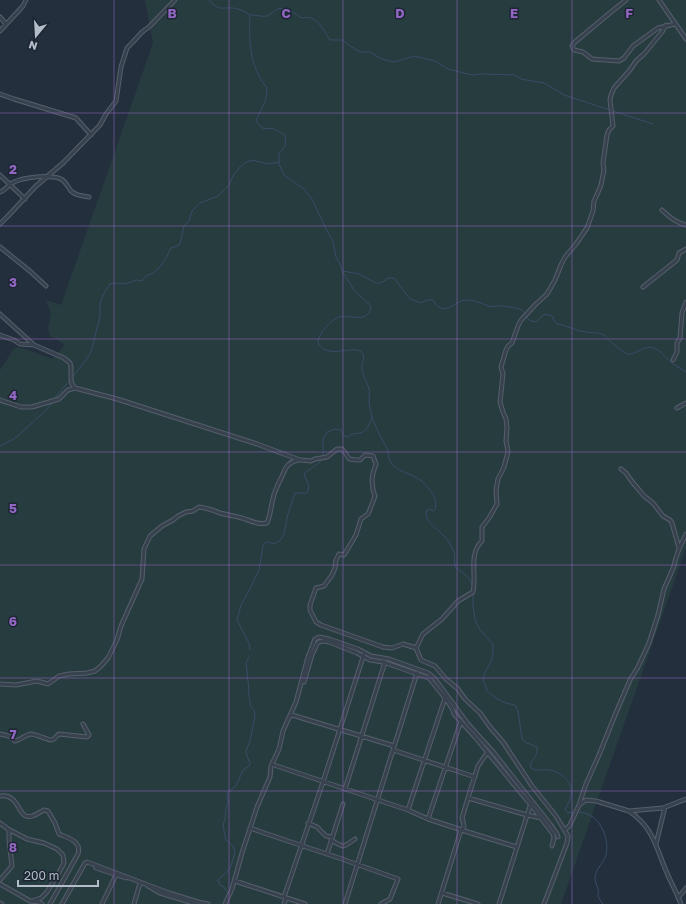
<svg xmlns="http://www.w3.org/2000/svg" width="686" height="904" font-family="'Golos Text',sans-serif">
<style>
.green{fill:#263c3f}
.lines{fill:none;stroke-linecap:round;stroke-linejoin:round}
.stream{stroke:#394c67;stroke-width:1}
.street-casing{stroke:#565f6c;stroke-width:5}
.street{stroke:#38414e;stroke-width:3}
.grid{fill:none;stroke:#9266c3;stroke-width:1;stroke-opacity:0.55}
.grid-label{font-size:13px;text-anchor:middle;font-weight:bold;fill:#9266c3;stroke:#1d2633;stroke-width:3;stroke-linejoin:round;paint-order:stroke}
</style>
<rect width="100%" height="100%" fill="#242f3e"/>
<!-- green -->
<path class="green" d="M145,0H686V548L561,904H0V370L13,350L16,347L25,349L52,359C56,354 62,350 64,344L59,341L50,336L48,329L51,313L46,300L61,305L153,43Z"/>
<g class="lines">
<!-- stream -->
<path class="stream" d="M209,0C221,14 224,5 238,9C242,10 247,13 250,15C249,42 249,65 267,88L266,99L256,121L262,128L274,129L285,135L286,145L279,154V164L284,175L304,189L312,199L326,229L333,241L336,257L341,266L342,271L354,290L370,305L371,309C365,324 351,314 339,317C332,319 319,333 318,341C318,343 319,345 320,346C331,359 357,343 363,354C365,359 361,364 362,369C363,376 367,382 369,389C370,392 369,395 369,398C369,404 370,410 372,416C375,428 382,438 387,449C389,453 388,457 390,461C396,472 411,473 420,480C425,483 429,489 432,493C436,499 436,504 435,510L433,511L429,509L427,510C423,521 437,528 443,535C447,538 450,544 452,548C456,554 454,560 455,567C463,573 470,577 473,586
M251,15C256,15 262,17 267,16C271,15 274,10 278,9C289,6 294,14 302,18C316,14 323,29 330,40H342L356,50L362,52H370L380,58L389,61L395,62L414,56L435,61L448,69L468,74L473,75L480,74L515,75L521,79L544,83L564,95L653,124
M343,271L359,274L376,283H381L388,278H394L410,299L421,303L427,300H433C444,319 454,301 465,300C476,300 479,303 489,306C493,307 497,306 501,306C505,306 518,308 522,310C525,312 527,317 529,320L535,322C542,319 541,311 552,316C557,327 556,322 565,326C572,328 578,331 586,332C591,333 599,332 604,335C607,337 608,340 611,342C615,345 623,353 628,354C638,355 644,344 654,348C662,351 666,359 673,364C677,367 682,369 686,372
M72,377L79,369L90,354L93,345L95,336L100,317V303L103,295L110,284L119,283L126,284L136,280L142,281L146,276L153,273L159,268L166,258L171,248L177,246L180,244L184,226L189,221L192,211L200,203L218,196L229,185L234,174L239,168L245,163L252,160L268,164L274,163L279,162
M54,399L70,380
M0,446L14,439L21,433L45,411L53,402
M323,456V439L327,432L335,429L341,430L343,435L347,437C352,433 354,434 360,433C367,432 369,424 372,418
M473,594V604L475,620L480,630L493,644V652L492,659L484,675L483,681L485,684L487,691L497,699L506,703L515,705L518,711L522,739L525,742L537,747C538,756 533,758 530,765L531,768C539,772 542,769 549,770C561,771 574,783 571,796C570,801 567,805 565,810L567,812L573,813
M250,650L249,643L237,620L241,605L251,587L259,570L263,546L266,542C270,542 274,545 278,542C286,536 285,526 287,518C289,510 292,501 295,493H307L309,487L304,474C310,468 318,465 323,459
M579,812C599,813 610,837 606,855C604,863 596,868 595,877C595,883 597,885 598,889C599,891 598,894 598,896C599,898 601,902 603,904
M228,894L224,887L220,885L218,880L228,871L231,866L235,852L233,846L226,840L223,826L224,822L225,819L226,808L228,803L227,793L236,786L243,770L249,766L250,763L247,756L246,751L250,741L255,716L254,710L250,705V699L248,693L249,690L246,663L249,657
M228,904L229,899"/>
<!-- street casing -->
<g class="street-casing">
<path id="street" d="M626,0L611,12L575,42L572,46L574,50L583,52L592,59L619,61L624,58L633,46L658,28L675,24
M659,0L686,39
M0,17L6,24
M0,31L23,6L26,0
M0,94L14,99L76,118L91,135
M0,175L25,199
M0,192C5,191 7,186 12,183C23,177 50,174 61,179C66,182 68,187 71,191C76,196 83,196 89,197
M662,210C669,217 676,223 686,225
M0,224L9,215L36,186L63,163L100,125L106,114L116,101L121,67L127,48L132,43L142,32L149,27L175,0
M0,247L31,272L46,286
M643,287L677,260L679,253L686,249
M0,314L34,345
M0,335L14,340L20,344L34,345L64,358L70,363L71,367V379L72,384L75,388L117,399L257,444L300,460L311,461L315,459L327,457L337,449H342C351,457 343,460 360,460L365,455L373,456L376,464L373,473L372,480L373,490L375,496L369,512L368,514L361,519L356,535L344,555L339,554L336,560L335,568L332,575L324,586L316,588L310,605V610L316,622L321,625L383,647L392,648L403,644L416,648L421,660L435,666L446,679L458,689L465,699L480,713L490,727L503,742L532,786L556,816L568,836L567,843L544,904
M673,360L677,352V343L680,338L682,313L686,302
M0,400L21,407H32L59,399L68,390L75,388
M677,408L686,403
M621,469L626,473L633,483L640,491L644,496L653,503L663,516L670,520L672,523L679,548
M416,648L423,634L442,619L458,601L473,592C477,575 468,554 482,541V527L489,518L497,504L496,490L498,479L504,467L508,452L507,446L506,441L507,427L506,419L503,412L500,402L503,374L501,367L506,350L508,346L512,343L518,326L521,320L536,304L547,294L555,280L561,265L565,257L576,244L587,228L593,211L594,201L596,197L601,185L604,170L603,163L607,135L609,130L613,126L610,100L611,95L614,88L630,70L636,61L644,54L662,32L666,25
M304,682L312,655L317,644L319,642L323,641L329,642L357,653L370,660L383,662L429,678L445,698L452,708L454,714L475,737L530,804L541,818L553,834L554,838L552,846
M0,684L16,685L37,681L48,684L59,676L69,674L87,673L95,671L101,666L108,658L117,640L121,626L142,579L144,549L150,536L162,526L173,520L178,516L186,512L193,511L199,507C208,508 212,510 220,513C227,515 235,516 242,518C251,521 258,525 267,523C271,514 271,504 274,495C276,487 280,481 283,474C285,467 289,462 298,460
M289,717L292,715L394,746
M0,734L9,736L15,741C21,740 25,735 30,734C37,734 49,741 52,740C55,739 57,735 59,734L87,737L89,735L83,724
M393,750L475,777
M274,765L408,810L428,819L474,834L517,847
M345,789L385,662
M0,796C21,793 17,821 32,816C36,815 40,812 44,810L48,811L55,823L59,834C68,838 82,841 78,854L50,904
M468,798L527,815L541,818
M579,805L586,784L599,755L615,715L630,680L638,667L649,643L658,615L664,589L674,566L675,561L679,549L686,534
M408,810L445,698
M629,811C654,828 656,848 667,873C671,883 677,893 681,904
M428,819L461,721
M0,823L8,829L27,839L44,843L57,849L63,855L64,863L57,876L47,892L41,898L32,901
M308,823L317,827L326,836L332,837
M250,828L267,834L342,859L398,879L390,899L381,904
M462,830L464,826L462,818L468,798L478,766L487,753
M565,830L570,825L579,805L586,800L596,801L629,811L663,808L686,799
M331,840C345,848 342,848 355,839
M656,844L665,807
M327,854L343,804
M85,863L87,862L169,893L198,902L208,904
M96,868L126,878
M0,880L12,866L9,840V832L8,829
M235,881L305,904
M0,884L30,901L39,902L42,904
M148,886L160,893L196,904
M442,893L478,904
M284,897L323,782L364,654
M678,898L686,888
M0,903L2,904
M62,904L85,863
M102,904L116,875
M134,904L140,883
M225,904L232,889L242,853L257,807L270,777L271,766L279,749L283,731L296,702L308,657L315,639L319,637L329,639L358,649L371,656L389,659L428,673L435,679L468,724L494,753L550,824L557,834L558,837
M284,904L286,898
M345,904L417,673
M438,904L461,830
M499,904L531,803"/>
</g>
<!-- street -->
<use href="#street" class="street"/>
</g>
<!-- grid -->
<path class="grid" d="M114,0V904M229,0V904M343,0V904M457,0V904M572,0V904M0,113H686M0,226H686M0,339H686M0,452H686M0,565H686M0,678H686M0,791H686"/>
<g class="grid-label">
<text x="172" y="18">B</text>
<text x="286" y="18">C</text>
<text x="400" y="18">D</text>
<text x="514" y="18">E</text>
<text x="629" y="18">F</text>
<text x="13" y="174">2</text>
<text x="13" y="287">3</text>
<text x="13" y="400">4</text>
<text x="13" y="513">5</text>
<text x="13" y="626">6</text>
<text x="13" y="739">7</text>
<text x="13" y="852">8</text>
</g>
<!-- north arrow -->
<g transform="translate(36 36) rotate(198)" stroke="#1d2633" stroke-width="3" paint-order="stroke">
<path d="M0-3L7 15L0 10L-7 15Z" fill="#b4bcc9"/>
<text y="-6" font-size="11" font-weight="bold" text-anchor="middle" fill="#b4bcc9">N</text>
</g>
<!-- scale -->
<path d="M18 880v6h80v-6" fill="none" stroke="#b4bcc9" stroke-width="2"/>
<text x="24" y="880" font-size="12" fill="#b4bcc9" stroke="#1d2633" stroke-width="3" paint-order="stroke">200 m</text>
</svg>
